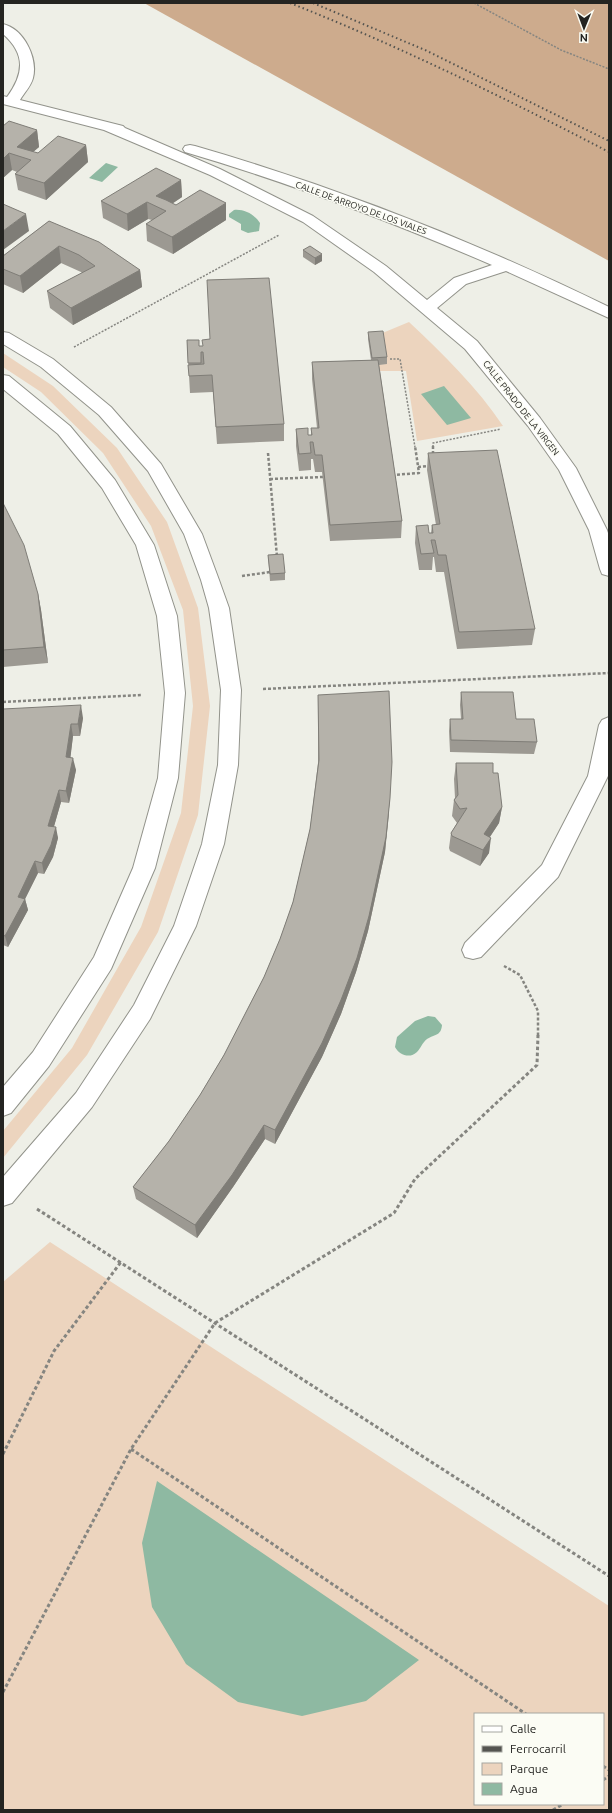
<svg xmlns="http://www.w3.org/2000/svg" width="612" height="1813" font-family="Ubuntu,sans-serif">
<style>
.green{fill:#ecd4be;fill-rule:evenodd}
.forest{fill:#cdab8d}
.water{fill:#8eb9a2}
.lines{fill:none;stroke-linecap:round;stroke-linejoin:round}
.minor-casing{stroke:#92938b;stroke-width:2}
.path-far2{stroke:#858580;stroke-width:1.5;stroke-dasharray:2 1.5;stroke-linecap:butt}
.path-far1{stroke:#858580;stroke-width:2.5;stroke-dasharray:3 2;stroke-linecap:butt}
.path{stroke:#858580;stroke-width:3;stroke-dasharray:3.5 2.5;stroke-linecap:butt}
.minor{fill:#fff;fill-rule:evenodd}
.rail{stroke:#545450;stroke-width:2;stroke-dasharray:1.5 3;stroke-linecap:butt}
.wall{fill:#9c9992}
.shaded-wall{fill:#7f7d77}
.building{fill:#b5b2aa;stroke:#7f7d77}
.labels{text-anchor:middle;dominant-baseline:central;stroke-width:3;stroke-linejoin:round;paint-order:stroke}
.far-street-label{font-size:9px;fill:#242421;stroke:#fbfcf4}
</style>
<rect width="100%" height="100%" fill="#eeefe7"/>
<!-- green -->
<path class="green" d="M409,322C443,354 477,387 503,426L417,441L406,371H364L363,365L387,364L368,339Z
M3,353L53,386L117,448L167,522L198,608L210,706L198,815L158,932L87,1055L3,1158V1131L72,1048L141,927L181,813L193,706L183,610L151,526L103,453L41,392L3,367Z
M50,1242L609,1606V1810H3V1282ZM475,1714H603V1804H475Z"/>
<!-- forest -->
<path class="forest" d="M144,3H609V261Z"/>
<!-- water -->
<path class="water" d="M106,163L118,167L102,182L89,178Z
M234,210C244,209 254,214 260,223L259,231L248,233L241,230V224L229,217V214Z
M444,386L471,418L447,425L421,394Z
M428,1016L435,1017L442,1025C441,1036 435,1034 427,1039C422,1043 421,1048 417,1052C410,1059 399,1055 395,1047L397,1037L415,1021Z
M157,1481L419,1660L366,1701L302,1716L238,1702L186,1664L152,1607L142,1543Z"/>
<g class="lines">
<!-- minor casing -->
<g class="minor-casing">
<path id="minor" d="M3,24C24,29 38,58 33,78C31,86 24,93 20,100L123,126L125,128L220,169L313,216L386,266L427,300L454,278L492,265C392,222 290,183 185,152L183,149L185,146L190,145L195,146C337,187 476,242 609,307V318L506,271L466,284L437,308L477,341L540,418L576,468L607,530L609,536V576L602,574L600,569L589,530L559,470L528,426L465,349L374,272L303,222L210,175L104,130L3,104V96L7,97C24,74 26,54 3,34Z
M3,332L9,333L53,359L111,407L161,464L202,534L219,580L229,608L241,690L238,765L224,844L196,926L150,1019L92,1107L12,1203L3,1206V1177L76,1093L134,1005L174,926L202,844L218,765L221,690L209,608L201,580L184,534L148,471L99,415L41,367L3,344Z
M3,375L9,376L70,426L115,480L154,545L177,616L185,693L178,778L155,868L111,969L49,1066L11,1113L3,1116V1087L33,1052L94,957L133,868L158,778L165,693L157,616L136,545L102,488L58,434L3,389Z
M609,717L608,776L558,877L481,957L473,959L465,957L462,950L465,943L542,865L588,776L599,725L602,720Z"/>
</g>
<!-- path-far2 -->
<path class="path-far2" d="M474,3L561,50L609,69
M74,347L279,235
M390,359H400L415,447
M433,447V443L501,429"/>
<!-- path-far1 -->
<path class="path-far1" d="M433,446V454
M268,453L277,557
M418,467L429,466
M392,475L419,473L415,446
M270,479L323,477
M242,576L270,572
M263,689L609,673
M3,702L142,695
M504,966L520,975L538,1011V1036"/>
<!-- path -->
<path class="path" d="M37,1209L609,1576
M131,1449L526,1714
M3,1454L54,1351L121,1262
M3,1692L131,1449L215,1323L394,1213L415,1179L537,1065L538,1035
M603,1766L609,1770
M603,1780L609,1776
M553,1810L563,1804"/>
<!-- minor -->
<use href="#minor" class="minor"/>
<!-- rail -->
<path class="rail" d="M290,3C399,46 505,98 609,152
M313,3L425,50L609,141"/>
</g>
<!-- wall -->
<path class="wall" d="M3,126L37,130L39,147L33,152L38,153L86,145L88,162L46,200L18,190L15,174L17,172L12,170L3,178Z
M181,180L182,197L172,204L176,205L226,203V220L173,254L147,241L146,224L152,220L148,219L128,231L103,218L101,201Z
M49,221L140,270L142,287L73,325L50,308L47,291L82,273L81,272L61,263L23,293L3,284V256Z
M303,250L322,261L315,265L303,257Z
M368,332L387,357V364L379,365L402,521L401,538L330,541L322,472H315L313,459H311V470L299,471L296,446V429L308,435H311V428H317L312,379V362L371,360L368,339Z
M187,340L199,346L284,424V441L217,444L213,392L190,393Z
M428,453L535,629L532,645L457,649L444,572H436L434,557H433L432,570H419L415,543L416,526L429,533H431L432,525H436L427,470Z
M3,503L38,594L41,610L48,663L3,667Z
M268,555L285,573V580L270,581Z
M461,692L516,719L537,742L534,754L450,752L449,731L450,719H461L460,705Z
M318,695L389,814L385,852L368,931L356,972L341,1014L322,1057L275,1144L265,1139L233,1187L197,1238L136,1199L133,1187L169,1141L200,1095L224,1055L264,977L280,939L293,902L310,829L318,763Z
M3,709L83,718L80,736H73L70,758L76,770L69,803L61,802L54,826L58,838L53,857L44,874L38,873L25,899L28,910L8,947L3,945Z
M456,763L493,773L502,807L499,823L490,837L489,853L480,866L450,851L449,848L451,833L457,823L452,816L454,800L455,798L454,779Z"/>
<!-- shaded-wall -->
<path class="shaded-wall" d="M37,130L39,147L26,158L17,147Z
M86,145L88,162L46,200L44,183Z
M9,153L12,170L3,178V159Z
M181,180L182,197L162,210L156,196Z
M147,202L148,219L128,231L127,214Z
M226,203V220L173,254L172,237Z
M26,214L29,231L3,250V231Z
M59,246L61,263L23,293L20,276Z
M322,254V261L315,265V258Z
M140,270L142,287L73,325L71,308Z
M38,594L41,610L48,663L44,647Z
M81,705L83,718L80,736L78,724Z
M71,724L73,736L69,770L66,757Z
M73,758L76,770L69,803L66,791Z
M59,790L61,802L51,837L48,826Z
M390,798L385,852L368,931L356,972L341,1014L322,1057L275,1144V1130Z
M502,807L499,823L481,850L484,834Z
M56,827L58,838L53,857L44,874L42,863Z
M491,838L489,853L480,866L483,850Z
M35,861L38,873L25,899L28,910L8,947L5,936L18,897Z
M264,1125L265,1139L233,1187L197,1238L195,1225Z"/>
<!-- building -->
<path class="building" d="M9,121L37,130L17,147L38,153L58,136L86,145L44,183L15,174L31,160L9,153L3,159V126Z
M156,168L181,180L156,196L166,200L176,205L200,190L226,203L172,237L146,224L166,211L147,202L127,214L101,201Z
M3,204L26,214L3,231Z
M49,221L99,242L140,270L71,308L47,291L95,266L79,255L59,246L20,276L3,269V256Z
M310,246L322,254L315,258L303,250Z
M269,278L284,424L216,427L212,375L189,376L188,365L204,364L203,352H201V363H188L187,340H199V346H203L202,340L210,339L207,280Z
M383,331L387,357L372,358L368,332Z
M378,360L402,521L330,525L322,455H315L313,442H310L311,453L299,454L296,429L308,428V435H312L311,428H319L312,362Z
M497,450L535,629L459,632L446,555H438L435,540H431L434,553L421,554L416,526L428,525L429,533H433L432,525L440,524L428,453Z
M3,503L24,545L38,594L44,647L3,650Z
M283,554L285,573L270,574L268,555Z
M389,691L392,762L390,798L386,837L369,916L357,958L341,1000L322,1043L275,1130L264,1125L232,1175L195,1225L133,1187L169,1141L200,1095L224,1055L264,977L280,939L293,902L310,829L319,760L318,695Z
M461,692H513L516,719H534L537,742L451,740L450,719H463Z
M81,705L78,724H71L66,757L73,758L66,791L59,790L48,826L56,827L51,845L42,863L35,861L18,897L25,899L5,936L3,935V709Z
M456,763H493V773H498L502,807L484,834L491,838L483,850L452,836L451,833L467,808L460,809L454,800L458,795Z"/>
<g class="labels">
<!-- far-street labels -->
<g class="far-street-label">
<text transform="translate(361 208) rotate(20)">CALLE DE ARROYO DE LOS VIALES</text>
<text transform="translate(521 408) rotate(52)">CALLE PRADO DE LA VIRGEN</text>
</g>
</g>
<!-- border -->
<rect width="612" height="1813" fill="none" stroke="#242421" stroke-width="8"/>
<!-- legend -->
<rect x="474" y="1713" width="130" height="92" fill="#fbfcf4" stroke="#a5a6a0"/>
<rect x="482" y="1726" width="20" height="6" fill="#ffffff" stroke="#a5a6a0"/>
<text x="510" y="1733" font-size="12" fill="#242421">Calle</text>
<rect x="482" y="1746" width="20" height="6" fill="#545450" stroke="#a5a6a0"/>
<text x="510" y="1753" font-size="12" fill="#242421">Ferrocarril</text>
<rect x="482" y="1763" width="20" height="12" fill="#ecd4be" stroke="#a5a6a0"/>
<text x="510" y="1773" font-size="12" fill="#242421">Parque</text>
<rect x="482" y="1783" width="20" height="12" fill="#8eb9a2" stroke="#a5a6a0"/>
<text x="510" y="1793" font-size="12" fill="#242421">Agua</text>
<!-- north arrow -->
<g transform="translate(584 28) rotate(181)" stroke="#fbfcf4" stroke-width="3" paint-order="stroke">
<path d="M0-3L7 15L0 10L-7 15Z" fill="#242421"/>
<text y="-6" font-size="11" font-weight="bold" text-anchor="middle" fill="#242421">N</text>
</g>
</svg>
